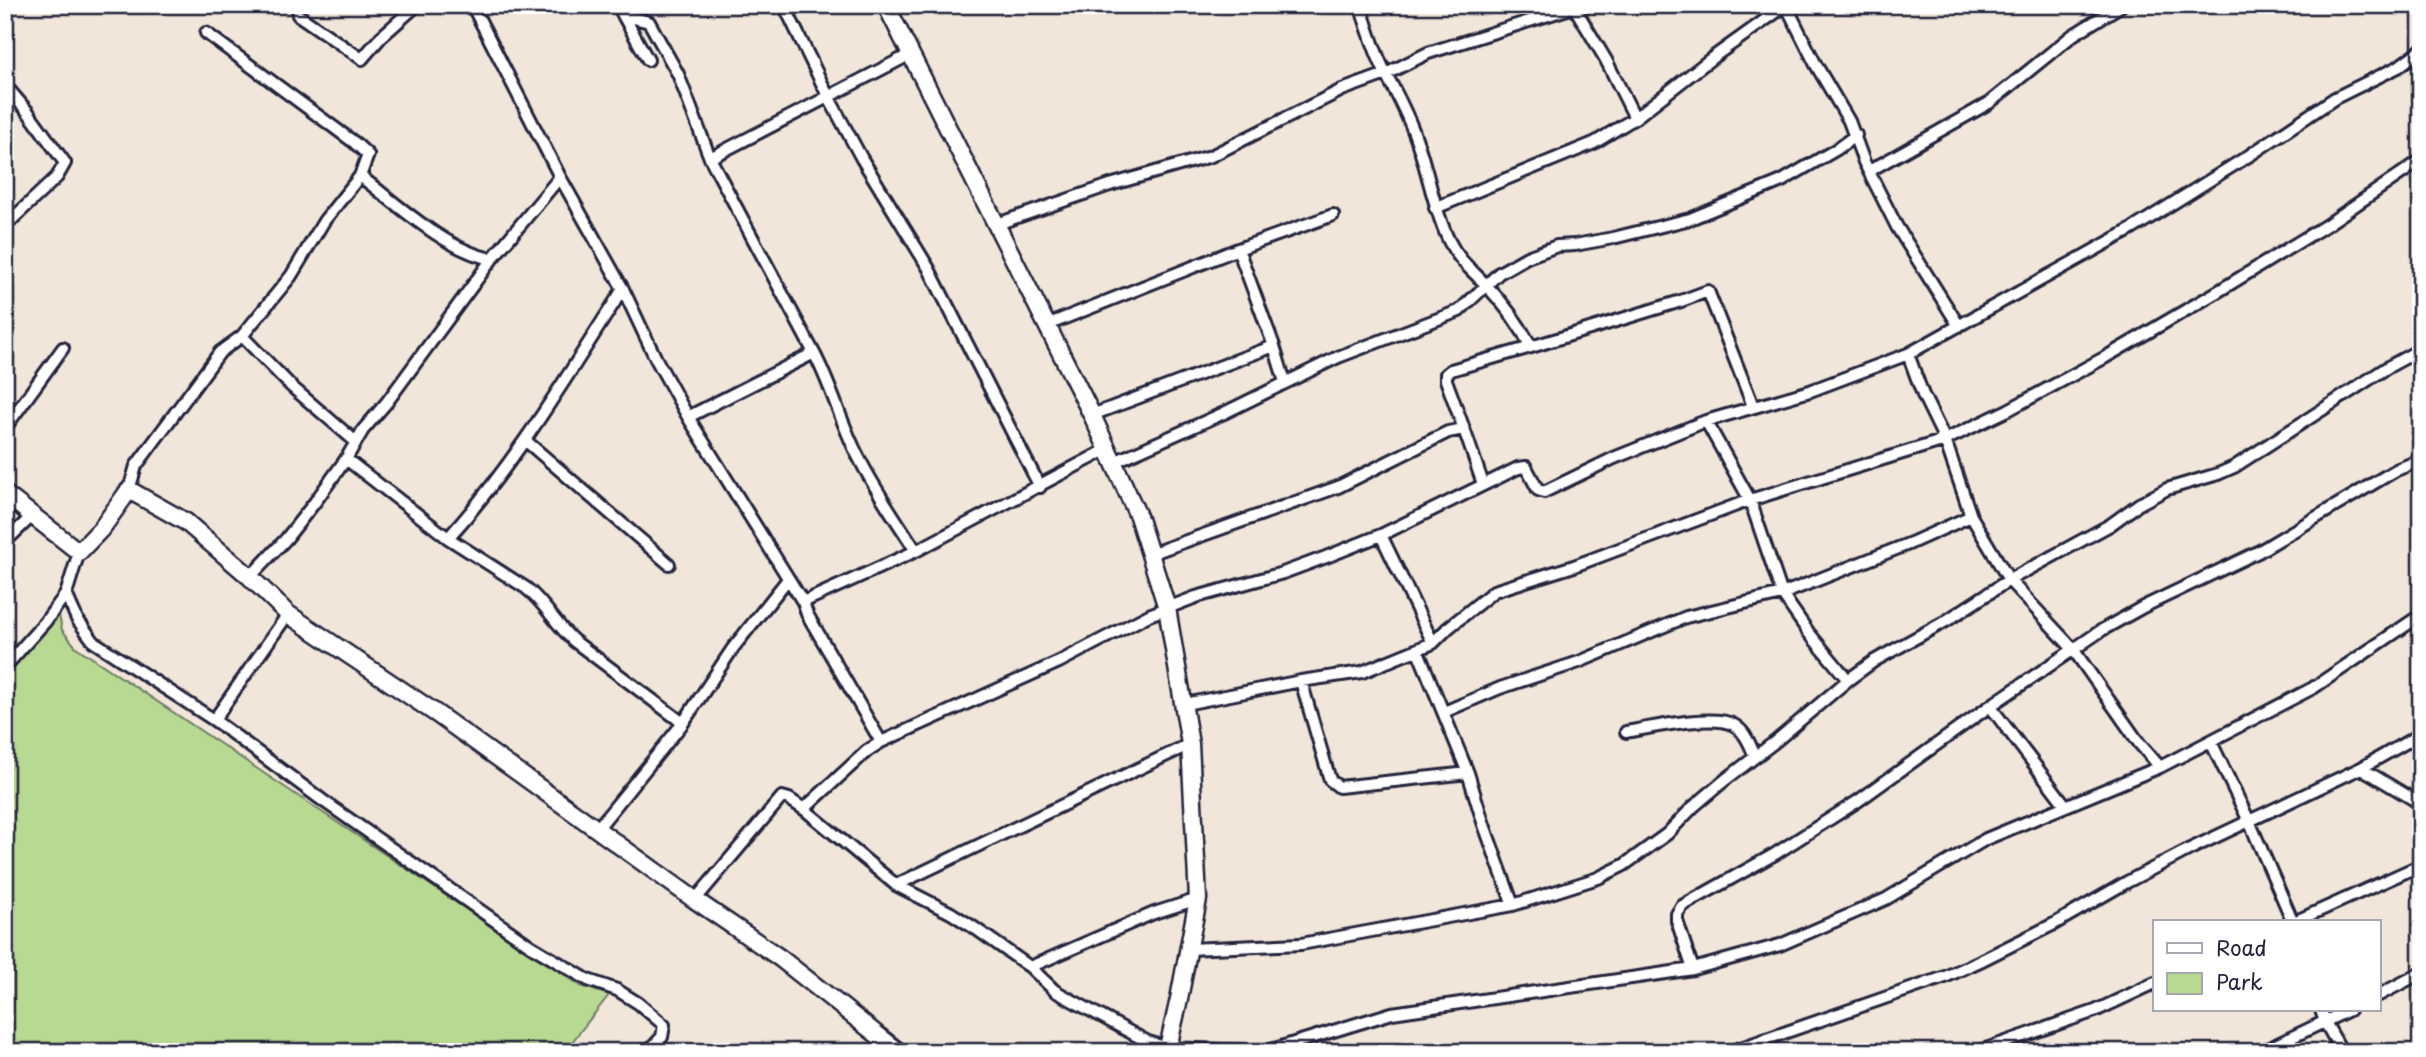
<svg xmlns="http://www.w3.org/2000/svg" width="2426" height="1057" font-family="'Playpen Sans',sans-serif">
<style>
.green{fill:#b8d992;stroke:#6d7e66;stroke-width:2}
.lines{fill:none;stroke-linecap:round;stroke-linejoin:round}
.minor-casing{stroke:#22223b;stroke-width:16}
.secondary-casing{stroke:#22223b;stroke-width:21}
.minor{stroke:#fff;stroke-width:10}
.secondary{stroke:#fff;stroke-width:16}
</style>
<rect width="100%" height="100%" fill="#f2e6da"/>
<filter id="ink" filterUnits="userSpaceOnUse"><feTurbulence type="fractalNoise" baseFrequency=".0143" numOctaves="2"/><feDisplacementMap in="SourceGraphic" scale="14" xChannelSelector="R" yChannelSelector="G"/><feConvolveMatrix kernelMatrix="1 2 1 2 8 2 1 2 1" color-interpolation-filters="sRGB"/></filter>
<g filter="url(#ink)">
<!-- green -->
<path class="green" d="M58,610L62,630L76,647L581,986L609,995L564,1052H5V670Z"/>
<g class="lines">
<!-- minor casing -->
<g class="minor-casing">
<path id="minor" d="M472,5L560,177L623,289L656,359L688,417L803,602L807,614L881,742
M618,5L623,15L649,22L678,74L710,158L814,353L688,417
M784,5L829,98L862,159L928,267L1040,487
M1360,5C1368,29 1375,54 1387,76C1399,98 1410,119 1418,144C1429,176 1434,210 1449,241C1458,260 1473,271 1487,286C1504,304 1520,325 1531,347L1681,301L1708,291L1753,406
M1573,5L1606,60L1635,118L1712,58L1786,5L1816,65L1849,121L1864,162L1897,227L1959,326
M298,15L362,59L381,37L417,5
M623,15L648,60
M5,85L28,112L65,163L57,177L5,226
M710,158L911,54
M1869,171L1989,103L2073,35L2122,5
M360,176C397,204 447,251 492,259
M1435,208L1594,143L1635,118
M997,224L1110,185L1211,156L1342,90L1386,74L1428,53L1580,5
M1238,249L1333,215
M1047,325L1238,249L1274,346L1092,415
M242,336L292,387L356,442
M1274,346L1285,382
M814,353C832,387 841,424 859,458C875,490 897,521 916,551
M1706,421L1750,500L1782,594L1809,633L1848,680
M5,428L63,348
M1464,429L1483,484
M526,441L669,564
M346,459L448,538C516,463 568,374 623,289
M1114,462L1224,413L1338,357L1459,311L1499,273L1527,257L1557,246L1575,245L1613,238L1690,219L1782,181L1837,149L1856,135
M129,490L136,466L220,352L242,336L291,276L324,221L360,176L368,155L355,143L206,33
M448,538L526,588C545,603 556,625 574,641L683,723
M5,542L32,516
M1150,554L1338,487L1448,432L1464,429L1446,380V374L1451,370L1531,347
M250,577L286,539L315,502L346,459L363,430L387,402L492,259L560,177
M66,594L77,619L94,642L214,720L322,800L531,946L588,980L617,990L638,1003L664,1025L662,1037L648,1052
M803,602L916,551L1108,449
M1433,643L1448,628L1494,591L1574,566L1750,500L1945,440L2008,410L2104,358L2217,292L2325,226L2421,160
M1418,651L1468,773L1483,822L1513,905
M5,667L45,622L66,594L79,552
M1301,681L1330,780L1339,787L1468,773
M1185,704L1301,681L1362,672L1433,643L1381,535
M1990,706L2066,806
M1444,712L1500,688L1579,662L1686,617L1782,594L1911,543L1971,516
M214,720L288,614
M1626,732C1649,728 1715,713 1734,725C1745,731 1751,746 1755,757
M2211,742L2249,821L2293,922
M2160,767L2313,688L2421,615
M2361,768L2421,804
M804,809L896,885L1190,744
M597,829L683,723L733,648L788,579
M896,885L951,913L976,929L1030,967L1055,991L1148,1042L1168,1048L1272,1052
M695,900L782,797L789,799L804,809L867,751L881,742L1059,662L1149,615L1196,597L1283,573L1326,557L1381,535L1518,468L1526,467L1538,490L1544,492L1614,458L1706,421L1810,391L1908,354L2132,229L2250,155L2335,98L2398,67L2421,50
M2294,922L2421,865
M1189,949L1301,944L1513,905L1598,878L1624,865L1667,834L1693,807L1725,780L1776,741L1848,680L1874,661L1946,621L2009,580L2110,525L2139,504L2167,489L2218,474L2234,467L2388,367L2421,349
M1030,967L1154,913L1198,899
M1693,969L1677,921V914L1682,906L1775,854L1858,801L1990,706L2102,630L2143,607L2258,552L2396,470L2421,460
M2379,995L2421,973
M2321,1010L2325,1022L2342,1052
M1268,1051L1392,1013L1693,969L1780,945L1886,899L1986,839L2160,767L2139,743L2073,649L2009,580L1971,516L1945,440L1923,395L1908,354
M1729,1052L1945,977L1980,961L2054,924L2127,882L2190,849L2361,768L2421,734
M1977,1052L2095,1011L2155,983
M2261,1052L2349,1010"/>
</g>
<!-- secondary casing -->
<g class="secondary-casing">
<path id="secondary" d="M886,5L1092,415L1138,516L1167,608L1190,744L1198,899L1179,999L1167,1052
M5,494L79,552L102,528L129,490L186,522L250,577L288,614L437,714L695,900L780,958L899,1052"/>
</g>
<!-- minor -->
<use href="#minor" class="minor"/>
<!-- secondary -->
<use href="#secondary" class="secondary"/>
</g>
</g>
<!-- margin -->
<rect width="2426" height="1057" fill="none" stroke="#fff" stroke-width="28"/>
<rect x="14" y="14" width="2398" height="1029" fill="none" stroke="#22223b" stroke-width="2.5" filter="url(#ink)"/>
<!-- legend -->
<rect x="2153" y="920" width="228" height="91" fill="#ffffff" stroke="#a7a7b1" stroke-width="2"/>
<rect x="2167" y="943" width="35" height="10" fill="#ffffff" stroke="#a7a7b1" stroke-width="2"/>
<text x="2216" y="956" font-size="21" fill="#22223b">Road</text>
<rect x="2167" y="973" width="35" height="21" fill="#b8d992" stroke="#a7a7b1" stroke-width="2"/>
<text x="2216" y="990" font-size="21" fill="#22223b">Park</text>
</svg>
